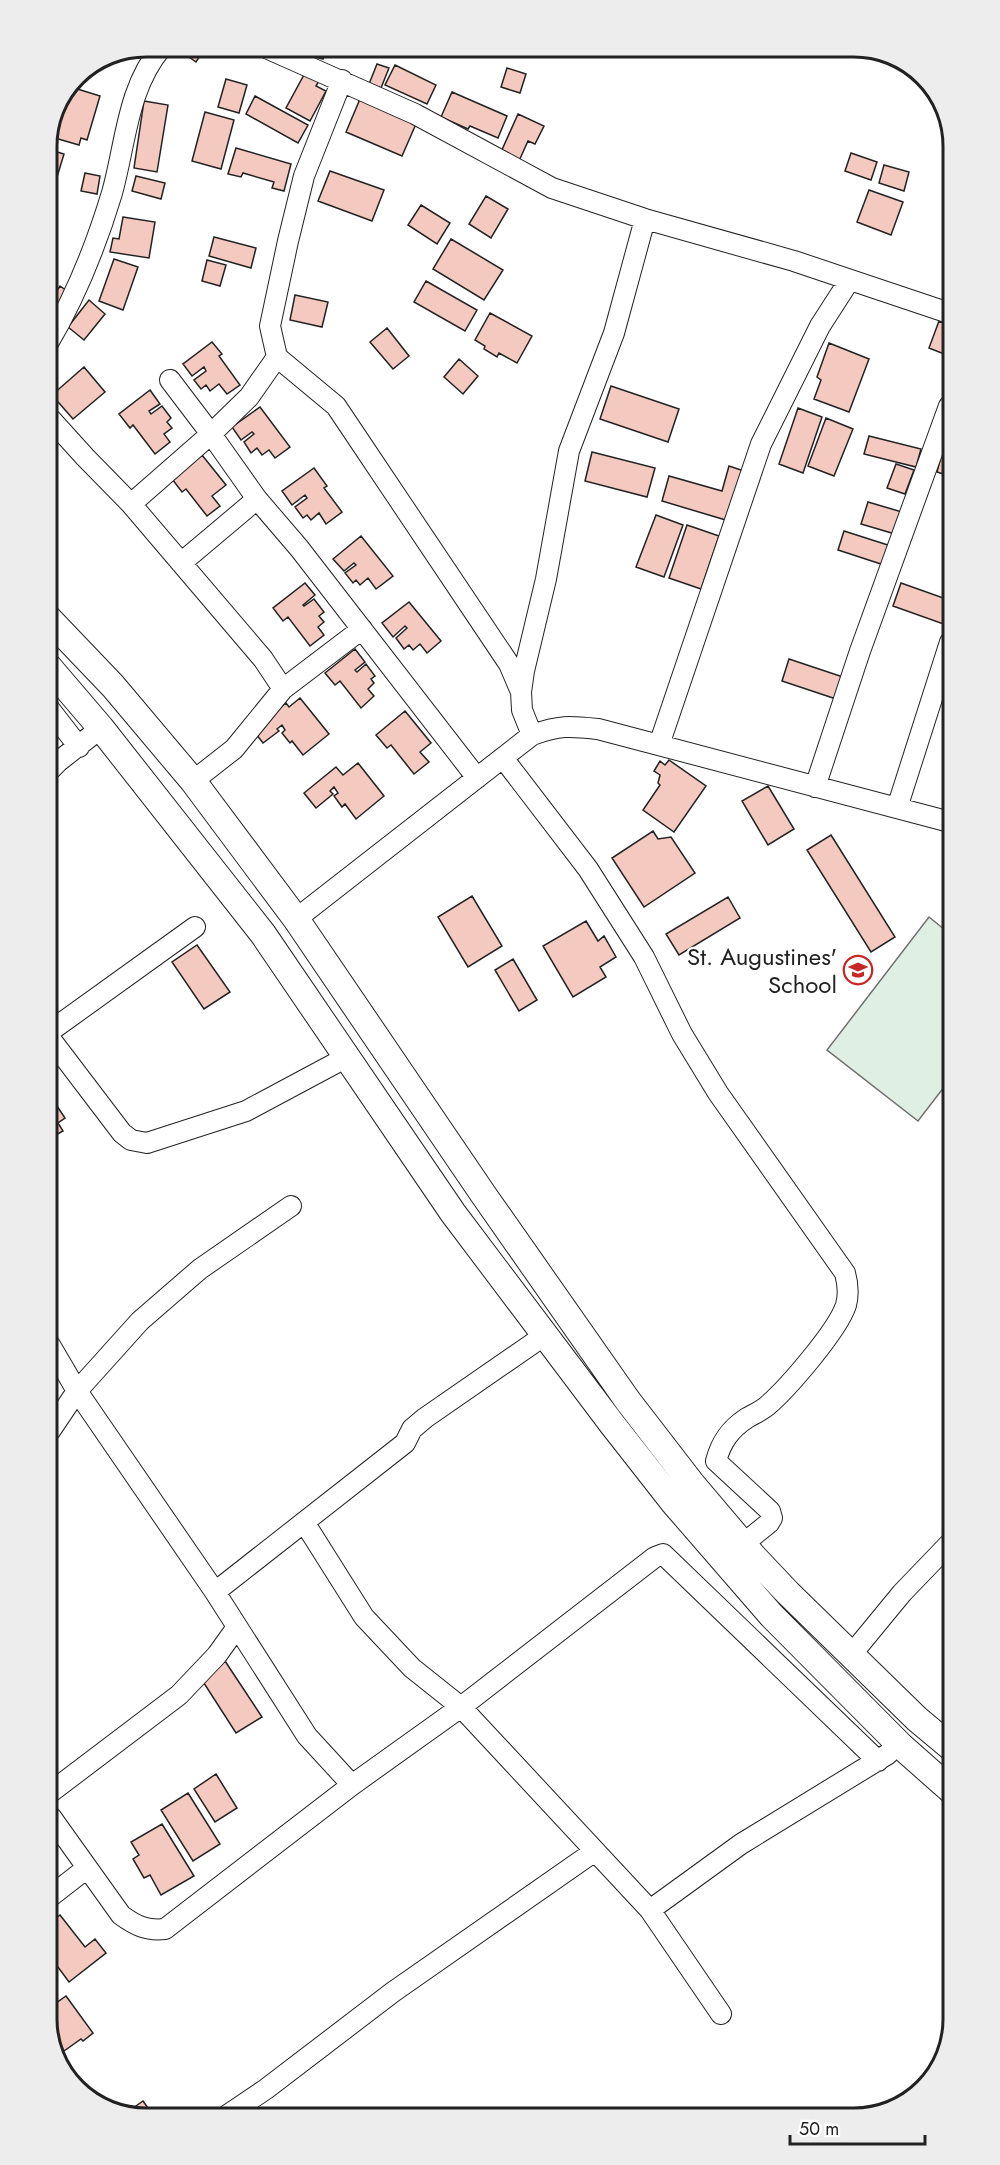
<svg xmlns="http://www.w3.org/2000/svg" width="1000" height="2165" font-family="Jost,sans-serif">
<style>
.green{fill:#e0efe3;stroke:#6f6f6f;stroke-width:1.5}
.building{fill:#f3c9c0;stroke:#222;stroke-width:1.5}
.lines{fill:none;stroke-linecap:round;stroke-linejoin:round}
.minor-casing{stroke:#222;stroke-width:22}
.major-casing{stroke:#222;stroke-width:28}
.minor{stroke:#fff;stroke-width:20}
.major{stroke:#fff;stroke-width:26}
.labels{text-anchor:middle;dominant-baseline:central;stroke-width:4.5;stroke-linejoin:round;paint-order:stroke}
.poi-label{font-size:24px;fill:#222;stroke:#fff;text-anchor:end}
.rim{fill:none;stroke:#222;stroke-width:3}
</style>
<rect width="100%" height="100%" fill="#fff"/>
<!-- green -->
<path class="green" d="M929,917L950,934L951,1078L918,1121L827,1050Z"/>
<!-- building -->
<path class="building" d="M190,47H198L204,50L196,62L185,54Z
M297,47H326L323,59L296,52Z
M377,64L389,68L381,88L369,84Z
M395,65L436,85L427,104L385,85Z
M507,68L526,74L520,93L501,87Z
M305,73L319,81L316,86L326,91L310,121L286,108Z
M226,79L247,85L239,113L218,107Z
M71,87L100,96L87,140L81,138L79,145L48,136Z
M452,92L507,116L498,138L470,126L468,129L441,117Z
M255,96L308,125L298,143L246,114Z
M360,99L416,124L402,156L346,132Z
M144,101L168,105L157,172L134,168Z
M205,112L234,120L221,169L192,161Z
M518,114L544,126L535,144L528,141L519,161L501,152Z
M236,148L291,164L284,191L272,188L274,182L243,173L241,177L228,174Z
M47,149L64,154L57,177L47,174Z
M851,153L877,162L871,180L845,171Z
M884,165L909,172L904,191L879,183Z
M330,171L384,190L372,221L318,201Z
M85,173L100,176L97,194L81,191Z
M136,176L165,183L161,199L132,191Z
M869,190L903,202L891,235L857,222Z
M486,196L508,209L491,238L469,224Z
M421,205L450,223L437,244L408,225Z
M123,217L155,222L149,258L110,252L113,238L119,239Z
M47,218L56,220L48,254L47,253Z
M214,237L256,248L251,268L209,256Z
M451,239L503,270L484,300L433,269Z
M114,259L138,267L123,310L99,301Z
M207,260L226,265L220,286L202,281Z
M426,281L477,310L465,331L414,302Z
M60,286L67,291L49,320L47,306Z
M295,295L328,302L322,327L290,320Z
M89,300L105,314L84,340L68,327Z
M490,313L532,336L517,363L499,353L497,357L484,349L485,346L475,340Z
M939,321L949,325V356L929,348Z
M387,328L409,356L393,369L370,342Z
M212,342L222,354L219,356L240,385L227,394L219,384L210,391L206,385L201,389L194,380L206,371L204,367L192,376L183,364Z
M829,343L869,359L849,412L814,399L821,380L817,377Z
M459,359L478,376L463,394L444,377Z
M84,367L105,392L73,419L52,395Z
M611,386L679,409L668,442L600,419Z
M150,390L160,404L149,411L151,414L162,406L171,418L167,422L172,428L164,434L170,442L155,454L133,425L130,428L119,414Z
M260,407L290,447L275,458L269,450L262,455L257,448L251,453L244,442L254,434L252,432L241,440L232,427Z
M798,408L822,417L803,473L779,464Z
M826,418L853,429L834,476L808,466Z
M869,436L921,449L916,467L864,454Z
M592,452L655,468L647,497L585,481Z
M942,453L949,454V476L937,472Z
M202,455L226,485L212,496L220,506L207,516L186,489L182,492L172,479Z
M896,464L914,470L905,494L887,488Z
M729,466L744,471L729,521L662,501L669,476L722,491Z
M314,468L327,486L324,488L342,512L326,524L319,513L311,520L307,515L303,518L295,507L307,498L305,495L292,505L282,491Z
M868,502L902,512L895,534L861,524Z
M656,515L683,525L664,577L636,567Z
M687,525L719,536L701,589L669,578Z
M844,531L891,546L884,565L838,550Z
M361,536L393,576L376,589L368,578L360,585L356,580L353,583L345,573L356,565L354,563L344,571L333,559Z
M305,583L315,595L303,605L304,606L314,599L324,612L319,616L324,622L318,627L324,635L310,646L288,617L283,621L273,608Z
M901,583L949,600V626L893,606Z
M409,602L441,641L427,653L420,644L413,650L409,645L404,649L396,638L407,628L405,626L393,637L382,623Z
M355,649L365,662L355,670L357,672L366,664L375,676L371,679L374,683L368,689L374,696L361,708L340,681L335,685L325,673Z
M789,659L846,678L839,700L782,681Z
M300,698L329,734L303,755L292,741L290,743L282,733L285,730L282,725L277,729L279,731L263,743L253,730L286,703L289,707Z
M405,711L431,743L420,752L429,762L414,774L391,745L387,748L376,735Z
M669,760L706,786L674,832L643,810L660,785L658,783L660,775L654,771L660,761L665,765Z
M358,763L384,796L356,819L345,804L342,807L334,796L338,793L334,787L330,791L333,794L316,808L304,793L336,767L343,775Z
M768,786L794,829L768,845L742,801Z
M653,831L658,839L671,837L695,873L644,907L612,858Z
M831,835L895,937L871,952L807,850Z
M472,896L502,946L468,967L438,917Z
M728,897L740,918L679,955L666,934Z
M586,921L598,941L604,936L616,957L600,967L606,977L573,997L543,946Z
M197,945L230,992L204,1009L172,962Z
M513,959L537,1000L519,1011L495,970Z
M57,1106L65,1118L58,1123L63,1131L49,1139V1110Z
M225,1661L262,1717L236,1733L200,1677Z
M216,1774L237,1808L215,1822L194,1789Z
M188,1793L220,1844L193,1861L161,1810Z
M162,1824L194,1876L161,1895L150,1875L144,1878L133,1859L139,1855L131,1842Z
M60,1915L85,1947L95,1939L106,1953L69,1982L52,1959V1921Z
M66,1996L93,2033L83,2041L81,2039L64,2051L52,2034V2006Z
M143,2101L155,2118H139L126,2113Z"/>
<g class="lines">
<!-- minor casing -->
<g class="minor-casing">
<path id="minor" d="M264,47L415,114L552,188L645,219L794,261L949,313
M47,345C75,298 96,246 112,193C126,143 127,88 162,47
M277,357L336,406L509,664L521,692
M170,380L211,434L257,499L299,548L477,778
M47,415L85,457L131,504L263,659L283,689
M131,504L211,434L249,397L277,357L270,326L288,241L304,176L342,80
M181,563L257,499
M48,707L79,747
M532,735L522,710L521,692L524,671L546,579L569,451L614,333L645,219
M659,745L761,444L820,326L849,281
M503,758L588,869L644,957L682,1034L718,1093L845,1273C848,1284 849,1294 846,1305C838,1330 788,1388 767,1406C761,1411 754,1414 747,1418C730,1429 721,1442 716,1461L770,1511L772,1518L769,1523L743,1544
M48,772L59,761L101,728
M193,781L234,749L283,689L362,629
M815,787L860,651L949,406
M897,808L950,642
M296,919L532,735C560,725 569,726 598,729L950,822
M49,1032L195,927
M49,1037L122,1133L131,1140L147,1143L246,1111L347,1057
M50,1345L77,1391L215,1592L307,1736L352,1785
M50,1431L77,1391L140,1321L200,1269L291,1206
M304,1522L364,1617L412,1668L461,1707L650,1910L721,2014
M215,1592L405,1443L412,1429L425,1418L545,1335
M851,1655L902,1593L952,1541
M51,1792L179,1695L217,1655L237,1627
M51,1817L121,1915C136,1926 147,1931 165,1929L352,1785L461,1707L655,1557L663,1554L878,1761
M51,1896L87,1868
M650,1910L741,1844L888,1754
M223,2118L266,2089L393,1992L595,1851"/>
</g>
<!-- major casing -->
<g class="major-casing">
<path id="major" d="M48,618L113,686L193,781L296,919L483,1194L628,1401L692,1484L753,1556L788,1593L917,1719L953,1749
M48,666L101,728L263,934L453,1213L612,1424L674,1503L772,1616L901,1746L953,1792"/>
</g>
<!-- minor -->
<use href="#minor" class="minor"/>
<!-- major -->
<use href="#major" class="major"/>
</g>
<!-- icons -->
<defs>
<g id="school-ring" transform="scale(1.5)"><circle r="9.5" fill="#fff" stroke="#c62828" stroke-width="1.5"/><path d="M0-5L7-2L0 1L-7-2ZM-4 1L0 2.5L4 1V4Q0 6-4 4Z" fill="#c62828"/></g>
</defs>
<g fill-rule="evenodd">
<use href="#school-ring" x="858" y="970"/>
</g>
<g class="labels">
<!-- poi labels -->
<g class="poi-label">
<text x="837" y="956">St. Augustines'<tspan x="837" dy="28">School</tspan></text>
</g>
</g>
<!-- crop -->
<path d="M0 0H1000V2165H0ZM146 57H854A89 89 0 0 1 943 146V2019A89 89 0 0 1 854 2108H146A89 89 0 0 1 57 2019V146A89 89 0 0 1 146 57Z" fill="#ededed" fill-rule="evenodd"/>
<path class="rim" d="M146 57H854A89 89 0 0 1 943 146V2019A89 89 0 0 1 854 2108H146A89 89 0 0 1 57 2019V146A89 89 0 0 1 146 57Z"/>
<!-- scale -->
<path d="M790 2135v9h135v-9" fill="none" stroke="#222222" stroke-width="3"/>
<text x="799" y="2135" font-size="18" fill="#222222" stroke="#ffffff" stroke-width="4.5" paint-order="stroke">50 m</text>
</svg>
